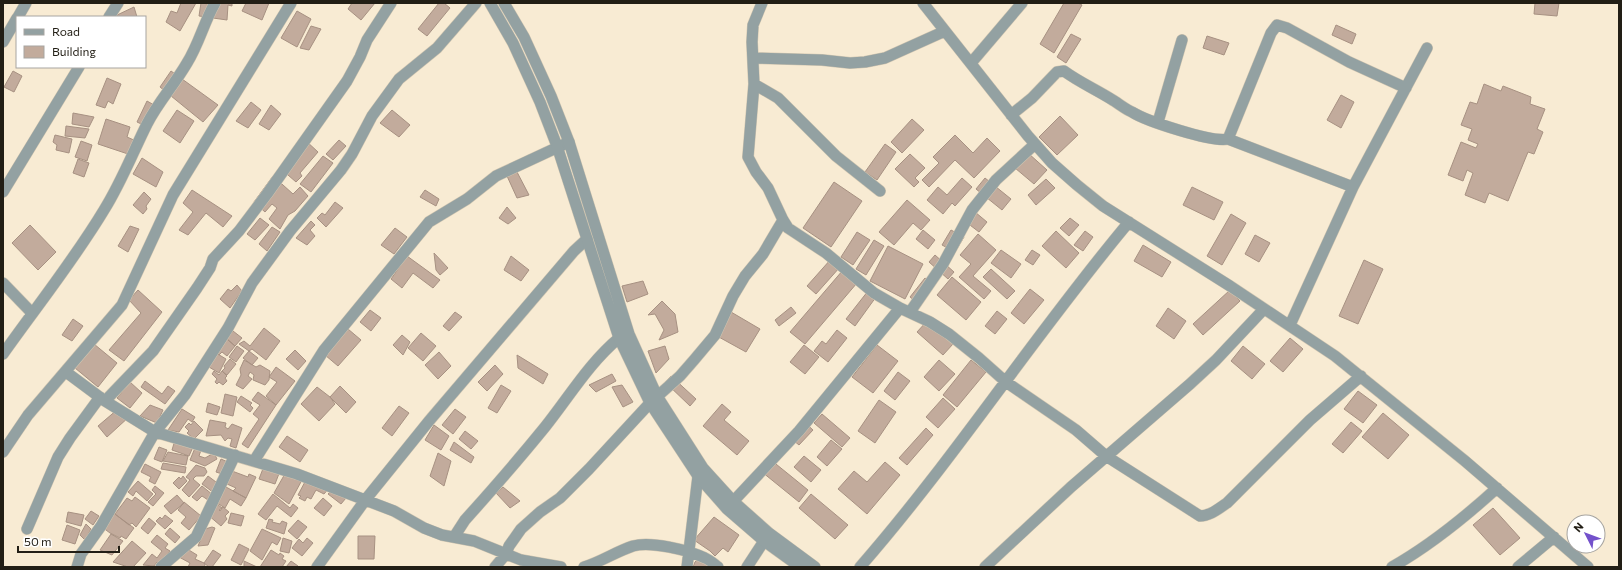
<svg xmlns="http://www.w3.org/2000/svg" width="1622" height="570" font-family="Commissioner,sans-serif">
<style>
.building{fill:#c2ab9c;stroke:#a79182}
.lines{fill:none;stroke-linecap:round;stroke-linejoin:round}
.minor-casing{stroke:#d1c6b1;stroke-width:12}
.tertiary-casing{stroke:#d1c6b1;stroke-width:12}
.minor{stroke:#93a1a2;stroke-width:11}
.tertiary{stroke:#93a1a2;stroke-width:11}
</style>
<rect width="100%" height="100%" fill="#f8ebd3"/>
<!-- building -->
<path class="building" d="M181,3H196L180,31L166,22L171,11L177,13Z
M201,3L209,4V3H232V6L228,5L227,20L199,16Z
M246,3H269L262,20L242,11Z
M352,3H375L361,20L348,9Z
M439,3H444L450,8L427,36L418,29Z
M1064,3H1078L1082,5L1054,53L1040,44Z
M1535,3H1559L1557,16L1534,14Z
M134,7L137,17H115V16Z
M297,11L311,19L297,47L281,38Z
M1336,25L1356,34L1352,44L1332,35Z
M311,26L321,29L309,50L300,48Z
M1071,34L1081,39L1066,63L1057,57Z
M1207,36L1229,43L1224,55L1203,48Z
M13,71L22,76L14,92L4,87Z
M171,71L218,105L203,122L160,87Z
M107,78L121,84L113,104L108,101L105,108L96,105Z
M1484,84L1501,91L1503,86L1531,97L1530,104L1545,109L1537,129L1543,132L1534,154L1528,152L1508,201L1489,193L1485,203L1465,195L1473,173L1467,170L1463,181L1448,175L1461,142L1476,148L1478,144L1468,140L1472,129L1461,125L1470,102L1477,104Z
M1341,95L1354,102L1341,128L1327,120Z
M147,101L161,109L150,128L137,122Z
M251,102L261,110L248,128L236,121Z
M271,105L281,114L269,130L259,124Z
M177,110L194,121L180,143L163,131Z
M392,110L410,125L399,137L380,123Z
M73,113L94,117L89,127L72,124Z
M1060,116L1078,135L1057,155L1039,137Z
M106,119L130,127L127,137L136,141L131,155L98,144Z
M912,119L924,130L902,153L891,142Z
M66,126L89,129L85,138L65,136Z
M55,135L72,139L69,153L56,150L57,145L53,142Z
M955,135L973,153L987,138L1000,151L974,178L955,160L929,187L922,180L939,163L933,157Z
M305,140L318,152L300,173L302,176L296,182L280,168Z
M339,140L346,146L333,160L326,154Z
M81,141L92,145L87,161L75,157Z
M885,144L896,152L877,180L865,172Z
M1028,153L1047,170L1034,184L1015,168Z
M910,154L925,168L915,178L919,182L914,187L895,169Z
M323,156L333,163L311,192L300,184Z
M142,158L163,172L156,187L133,174Z
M78,159L89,163L84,177L73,173Z
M517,172L529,195L517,198L507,176Z
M273,176L293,194L300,187L308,196L295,211L288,215L280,229L269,219L277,208L272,204L265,212L254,202Z
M962,178L972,187L955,206L952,203L943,214L927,200L938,187L947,195Z
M985,178L1011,199L1002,210L976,189Z
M1046,179L1055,188L1036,205L1028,195Z
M834,182L862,201L831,247L803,228Z
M1192,187L1223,202L1214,220L1183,205Z
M192,190L232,216L223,227L206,213L188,235L179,230L193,212L183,203Z
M425,190L439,199L436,206L420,197Z
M144,192L151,199L146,206L147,209L143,214L133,205Z
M907,200L930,220L921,230L913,223L894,245L879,232Z
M335,202L343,208L326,227L317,218L322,213L325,215Z
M507,207L516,218L508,224L499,218Z
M975,212L987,222L979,232L966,222Z
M1231,214L1246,223L1222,265L1207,256Z
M260,218L269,225L255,240L247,234Z
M1070,218L1079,225L1069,236L1060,228Z
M311,221L315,225L310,230L315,236L307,245L296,238Z
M30,225L56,252L38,270L12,243Z
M130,226L139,229L128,252L118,246Z
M272,227L280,232L267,251L259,244Z
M395,228L407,237L394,254L381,245Z
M923,230L935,240L928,249L916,239Z
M951,230L964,237L955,252L942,245Z
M1056,231L1079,253L1066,268L1042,246Z
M1085,231L1093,237L1083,251L1074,245Z
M857,232L870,240L853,265L841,257Z
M978,234L996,250L973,276L991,291L984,299L959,277L971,264L960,255Z
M1255,235L1270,243L1259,262L1245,254Z
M874,240L884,246L866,275L856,269Z
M1143,245L1171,262L1162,277L1134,261Z
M888,246L923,264L905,299L870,281Z
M1001,250L1021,264L1011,278L991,263Z
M1032,250L1040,255L1033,265L1025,260Z
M434,253L448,268L440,275L436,270Z
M935,255L954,272L948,279L929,262Z
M407,256L440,280L433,288L413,273L402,288L391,279Z
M511,256L529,270L521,281L504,270Z
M831,259L840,267L816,294L807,286Z
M1364,260L1383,269L1358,324L1339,316Z
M991,269L1015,291L1007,299L983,277Z
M843,270L857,283L805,344L790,332Z
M952,277L981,302L966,320L937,295Z
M925,278L934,285L919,304L910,297Z
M643,281L648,294L627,302L622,286Z
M237,285L242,291L230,308L220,299L228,289L231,291Z
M1030,289L1044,300L1024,324L1011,313Z
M138,290L162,312L124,361L109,350L141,313L129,300Z
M1230,290L1240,301L1203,335L1193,324Z
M868,291L876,297L855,326L846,319Z
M662,301L675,314L678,332L659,340L664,330L655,314L648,315Z
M791,307L796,313L779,326L775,320Z
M1168,308L1186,321L1174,339L1156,326Z
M370,310L381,318L371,331L360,322Z
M997,311L1007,319L995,334L985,326Z
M455,312L462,317L449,331L443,326Z
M731,312L760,329L746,352L717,336Z
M73,319L83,326L72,341L62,335Z
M927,321L953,344L943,355L917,332Z
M264,328L280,341L266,360L252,349L249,351L239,344L244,341L250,346Z
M348,329L361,340L338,366L325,355Z
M837,330L847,338L828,362L814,351L822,341L826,344Z
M233,331L242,338L235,346L227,339Z
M421,333L436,346L423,361L408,348Z
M402,335L410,342L403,355L393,345Z
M1290,338L1303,349L1283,372L1270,361Z
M227,339L235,346L227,356L222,352L219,355L215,352Z
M94,344L117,363L98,387L75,368Z
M804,345L819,357L805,374L790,362Z
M877,345L898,361L873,393L852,377Z
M237,346L244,351L236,362L229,357Z
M665,346L669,359L656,373L648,351Z
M1243,346L1265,364L1252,379L1231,361Z
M295,350L306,361L298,370L286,359Z
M249,351L258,358L252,365L243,358Z
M439,352L451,366L438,379L425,365Z
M216,353L226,359L219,373L209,367Z
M517,355L548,374L543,384L518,368Z
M230,359L236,364L227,375L222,371L225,368L224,366Z
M244,360L256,367L260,365L270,371L269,380L265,385L253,380L254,375L250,372L248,376L252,379L243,389L236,385L241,375L240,369Z
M939,360L955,374L939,391L924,377Z
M971,360L986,372L957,407L943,395Z
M495,365L503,374L487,391L478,382Z
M276,367L295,381L276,405L266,396L277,382L269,377Z
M214,371L219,375L222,371L227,376L225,378L227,381L223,385L219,382L217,384L215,382L217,379L212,374Z
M898,372L910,381L895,400L884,391Z
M612,374L616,381L596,392L589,385Z
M671,376L696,399L690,406L665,382Z
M145,381L162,394L168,386L175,391L165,404L141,387Z
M130,382L142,393L130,408L117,398Z
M501,385L511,391L497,413L488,408Z
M622,385L633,402L623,407L612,387Z
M340,386L356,402L346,413L330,397Z
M317,387L330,397L335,404L319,421L301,404Z
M1358,391L1377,405L1363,423L1344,409Z
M258,392L276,405L248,448L242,444L259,419L253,414L260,405L252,400Z
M225,394L237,397L233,416L221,413Z
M241,396L252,403L250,405L253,408L250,412L237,402Z
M943,398L955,409L938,428L926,417Z
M879,400L896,412L875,443L858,431Z
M208,403L220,407L217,415L206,412Z
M722,404L731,412L724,420L749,441L737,455L703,426Z
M150,405L163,410L157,423L140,416Z
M399,406L409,413L392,436L382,428Z
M118,409L130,416L107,437L98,426Z
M182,409L195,417L192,422L188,419L179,432L168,430Z
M455,409L466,417L453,434L442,425Z
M1383,413L1409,435L1388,459L1362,437Z
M822,414L850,438L842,447L814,423Z
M210,420L226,423L225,427L228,429L232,424L242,428L236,448L230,446L232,439L228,438L225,441L221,435L206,436Z
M802,420L813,430L799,445L788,436Z
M194,421L203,430L194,439L187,433L189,431L185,427L189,423L191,425Z
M1351,422L1362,431L1343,453L1332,444Z
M434,425L449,436L441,450L425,440Z
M926,428L933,435L907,465L899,458Z
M465,431L478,441L471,449L459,439Z
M287,436L308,450L300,462L279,447Z
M175,440L193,447L189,456L172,450Z
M831,440L842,449L827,466L817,457Z
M454,442L474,457L471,463L450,450Z
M159,447L167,450L162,462L154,459Z
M195,448L201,450L199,456L205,458L214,453L217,459L205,466L190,460Z
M168,452L188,456L186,465L163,461Z
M438,453L451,461L444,486L430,476Z
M804,456L821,470L811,482L794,467Z
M221,459L230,463L225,475L216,472Z
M771,460L808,490L799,502L762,472Z
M885,462L900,475L867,514L838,489L854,471L867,482Z
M163,463L186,467L185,473L161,469Z
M145,464L161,472L155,484L149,481L151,477L141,472Z
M196,465L205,468L207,472L204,476H196L193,479L200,485L189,497L182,490L190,480L186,477Z
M264,466L280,471L275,484L259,479Z
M232,471L248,477L249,474L256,477L246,498L233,491L236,488L227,484Z
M286,472L302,480L289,504L274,493Z
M183,476L187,481L179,489L173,483L179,477L181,479Z
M208,476L220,485L214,493L202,484Z
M307,478L330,487L324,494L316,490L311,499L307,497L305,501L299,498L301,496L298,495Z
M138,481L153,494L147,501L136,491L133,496L128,492Z
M155,486L164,493L153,506L148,502L156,494L152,490Z
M202,486L213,495L208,500L202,496L197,501L192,497Z
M226,487L246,498L241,506L230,499L225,508L217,503Z
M503,487L520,501L510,508L496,493Z
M333,489L346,498L341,504L328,494Z
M273,494L290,508L293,504L298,508L291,517L277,506L266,520L258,514Z
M811,494L848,525L835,539L799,508Z
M177,495L184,503L171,514L164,506Z
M135,497L150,508L136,527L132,523L129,525L115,514L127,498L132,501Z
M323,498L332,506L324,516L314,508Z
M184,502L201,516L189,530L181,523L186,517L178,510Z
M217,504L222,508L219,510L220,511L223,507L229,512L225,516L227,519L221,526L208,515Z
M1493,508L1520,538L1500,555L1473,525Z
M91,511L99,516L93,525L85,519Z
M68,512L84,515L81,526L66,522Z
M112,512L134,528L126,539L121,536L120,538L110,533L102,527Z
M231,513L244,516L241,526L228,523Z
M165,515L173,521L165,529L156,521L160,517L162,519Z
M714,517L739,535L728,552L723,548L715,556L710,551L694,540Z
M149,518L156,524L148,534L141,528Z
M269,519L273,520L272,522L280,524L282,521L287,523L284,534L266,528Z
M298,520L307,527L297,539L288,531Z
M86,524L91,529L85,540L80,535Z
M67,525L80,530L75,544L62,540Z
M212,527L215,528L208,545L198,546L205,529Z
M170,528L180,537L175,543L165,534Z
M262,529L281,538L277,545L272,542L262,560L250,551Z
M111,534L123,541L112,555L100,550Z
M157,535L168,544L165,548L170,551L159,564L157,562L154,566L143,565L152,554L157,558L162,551L151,542Z
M358,536H375L374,559H358Z
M283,538L292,541L289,553L280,551Z
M307,538L313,543L302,556L292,548L299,539L303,543Z
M132,541L146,553L133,567H128L113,562Z
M239,544L249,549L241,565L231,560Z
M184,547L197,555L195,559L204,563L205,565L204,567H188L190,563L179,557Z
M213,550L221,555L212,567H209L204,563Z
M271,550L279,555L280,553L284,556L282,559L286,561L282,567H260Z
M699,558L712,567H693L695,562Z
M244,561L257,567H245L244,566Z
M291,561L298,566V567H286Z"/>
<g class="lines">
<!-- minor casing -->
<g class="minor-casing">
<path id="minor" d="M762,3L753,25L752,42L754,84L748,157L756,172L768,188L783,220L788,228L826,253L874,293L900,308L930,322L949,334L979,358L1006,382L1076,430L1106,456L1200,516C1210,516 1218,509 1227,503L1310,420L1361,376
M923,3L1028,136L1052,163L1077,185L1103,206L1230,286L1335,356L1465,461L1588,567
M18,17L26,3
M109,17L118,3
M3,42L17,18
M753,58L822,60L850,63L865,62L885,58L945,31
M971,63L1022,3
M754,84L778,98L836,156L880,191
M1011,115L1032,98L1057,72L1064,71C1079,82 1095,89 1111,99C1118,103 1125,109 1132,112C1146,121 1213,143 1228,139L1271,33L1277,25L1287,28L1349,62L1406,88
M1158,122L1182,40
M1228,139L1353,187
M3,192L79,67
M3,283L32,313
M910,312L943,264L972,210L996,180L1035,144
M1290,325L1353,187L1427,48
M3,354C37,306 74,260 104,210C121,183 133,152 147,124C158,102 175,84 187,63C199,44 204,22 215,3
M66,372L105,401L155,432L297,474L394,511L424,528L442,535L474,541L521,560L561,567
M105,401L153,351L197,288L210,268L213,259L239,231L267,194L347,81L360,57L367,40L391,3
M3,452L28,415L122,305L173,195L291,3
M254,461L324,350L429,222L467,199L496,176L569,142
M727,508L799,431L900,308
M27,529L58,457L70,438L100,397
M454,537L465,520C492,490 519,459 545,427C569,397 589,363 619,338
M77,567L81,554L101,526L155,432L185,395L228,328L252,283L290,231L341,170L352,154L372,116L399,79L437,48L476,3
M161,567L196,537L235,455
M317,567L366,499L429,421L574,251L587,239
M495,567L506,554L509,546L521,529L540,512L560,498L589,469L650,403L680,376L694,360L715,335L733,296L745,276L763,254L783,220
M584,567C601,562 615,552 633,546C651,541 688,550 705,558C710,560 714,564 718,567
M687,567L698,476L702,470
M747,567L764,541
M860,567C956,457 1035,334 1129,222
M985,567L1071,487L1190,384L1216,360L1264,309
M1392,567C1431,545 1464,518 1497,488
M1518,567L1554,537"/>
</g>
<!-- tertiary casing -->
<g class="tertiary-casing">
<path id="tertiary" d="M490,3L513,43L540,102L557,146L619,338L650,403L698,476L727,509L764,541L800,567
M504,3L524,37L551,96L569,142L629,334L657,396L703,468L733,501L769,533L815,567"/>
</g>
<!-- minor -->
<use href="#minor" class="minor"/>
<!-- tertiary -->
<use href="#tertiary" class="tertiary"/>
</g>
<!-- border -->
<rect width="1622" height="570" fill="none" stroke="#221e15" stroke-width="8"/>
<!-- legend -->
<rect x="16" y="16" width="130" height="52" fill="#ffffff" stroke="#a7a5a1"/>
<rect x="24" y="29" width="20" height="6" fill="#93a1a2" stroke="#a7a5a1"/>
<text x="52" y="36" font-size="12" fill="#221e15">Road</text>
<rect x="24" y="46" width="20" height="12" fill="#c2ab9c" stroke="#a7a5a1"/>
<text x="52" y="56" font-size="12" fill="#221e15">Building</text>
<!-- north arrow -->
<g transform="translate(1586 534) rotate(312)"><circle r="19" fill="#ffffff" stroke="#a7a5a1"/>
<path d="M0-3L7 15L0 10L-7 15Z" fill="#7351cb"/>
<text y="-6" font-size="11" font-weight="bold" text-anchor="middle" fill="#221e15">N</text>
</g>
<!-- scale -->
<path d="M18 546v6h101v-6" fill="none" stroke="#221e15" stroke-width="2"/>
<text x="24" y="546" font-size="12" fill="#221e15" stroke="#ffffff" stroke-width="3" paint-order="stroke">50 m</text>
</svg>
